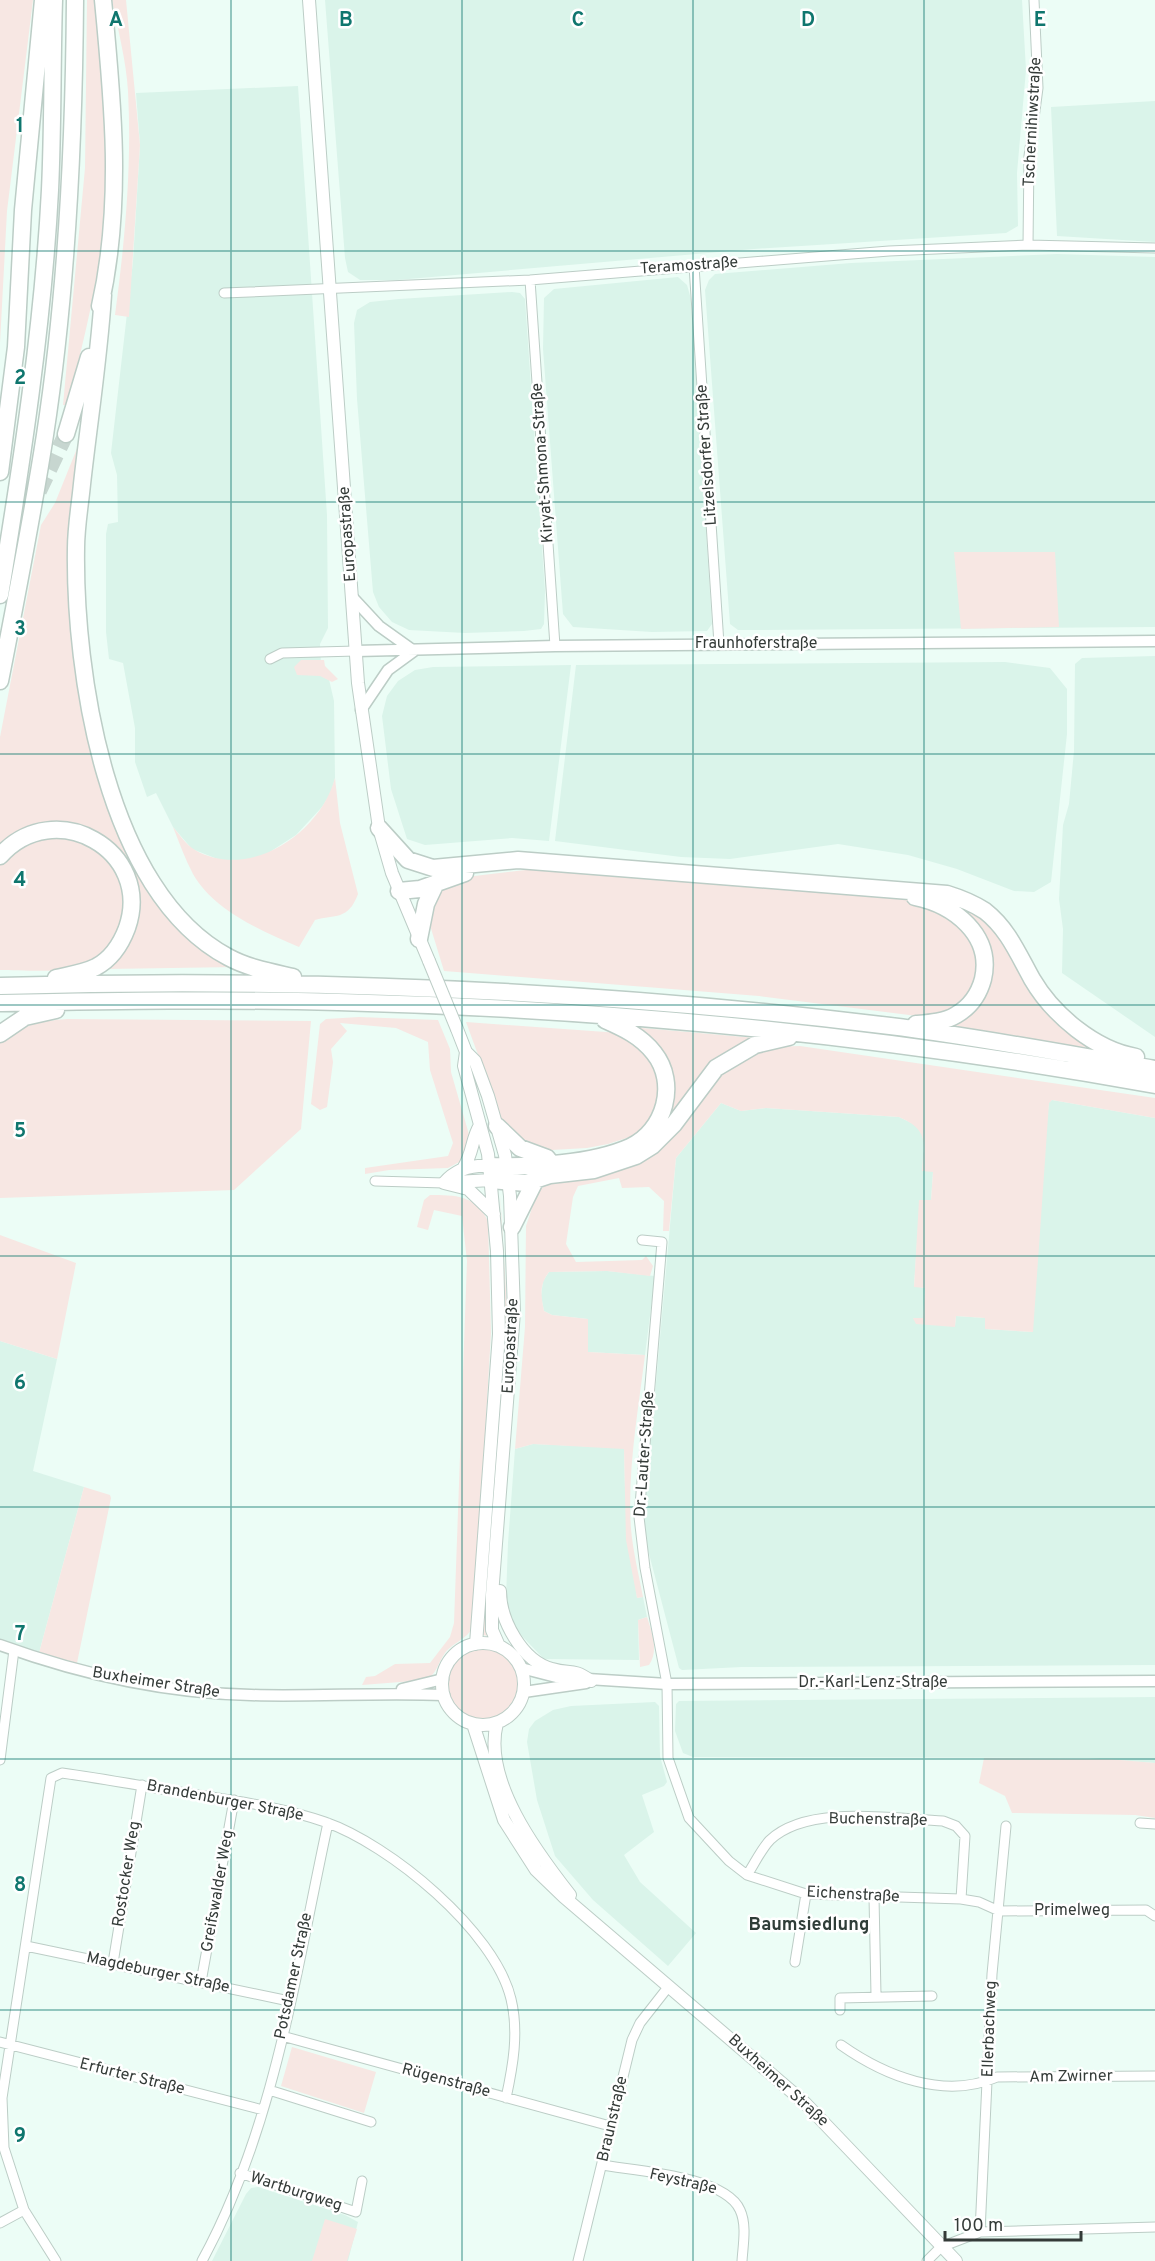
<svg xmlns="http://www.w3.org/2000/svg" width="1155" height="2261" font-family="Overpass,sans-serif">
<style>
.built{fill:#daf4ea}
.green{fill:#f7e7e3}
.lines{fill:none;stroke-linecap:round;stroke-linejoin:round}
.motorway-tunnel{stroke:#c7d6d0;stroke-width:16;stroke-dasharray:16 8;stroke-linecap:butt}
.minor-casing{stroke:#bccdc6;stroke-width:11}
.tertiary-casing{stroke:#bccdc6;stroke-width:13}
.secondary-casing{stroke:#bccdc6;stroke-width:14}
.motorway-casing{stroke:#bccdc6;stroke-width:19}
.minor{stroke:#fff;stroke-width:9}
.tertiary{stroke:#fff;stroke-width:10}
.secondary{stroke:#fff;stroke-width:12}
.motorway{stroke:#fff;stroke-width:16}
.secondary-bridge-casing{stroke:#bccdc6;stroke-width:14;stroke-linecap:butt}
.secondary-bridge{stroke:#fff;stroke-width:12}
.grid{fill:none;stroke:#0f766e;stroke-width:1.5;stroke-opacity:0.55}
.labels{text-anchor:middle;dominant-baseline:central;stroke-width:5;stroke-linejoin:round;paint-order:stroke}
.street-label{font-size:16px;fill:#343b38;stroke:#fff}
.neighbourhood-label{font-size:18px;font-weight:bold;fill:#2f3d38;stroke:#fff}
.grid-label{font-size:20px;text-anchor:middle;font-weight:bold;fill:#0f766e;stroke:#fff;stroke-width:5;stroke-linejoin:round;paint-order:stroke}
</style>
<rect width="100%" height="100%" fill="#ecfdf6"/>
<!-- built -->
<path class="built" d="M325,0H1022L1026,70L1017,173L1018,226L1006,233L754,249L397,280H360L348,272L345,258Z
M298,86L327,515L328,628L320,644L321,663L328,675L334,701L335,778L331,793L322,807L296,835L262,857L240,861L220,860L192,849L173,827L156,793L147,797L135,762V728L123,663L109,659L106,632V534L108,524L118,522L117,475L111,453L133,261L140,145L136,93Z
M1155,101V242L1057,236L1051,107Z
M1057,254L1155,257V627L754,630H738L730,624L705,290L709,280L715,274L851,263Z
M678,277L687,285L691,299L712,624L707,631L652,632L573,627L563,614L561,588L543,349L544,298L554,289Z
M512,292L520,293L525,299L545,591L544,624L541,629L524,631L465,633L409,630L392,622L379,607L373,592L357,399L354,323L357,310L370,302L399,299Z
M1155,656V1037L1062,973L1063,929L1059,899L1063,825L1069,804L1074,751L1075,664L1082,658Z
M1005,662L1050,668L1067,689V734L1051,882L1034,892L1014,891L957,869L908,855L838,844L730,859L681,857L555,841L576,665Z
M571,665L549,841L512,838L425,845L407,839L391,789L382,716L387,696L398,681L415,670L433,667Z
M1052,1100L1155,1118V1665L742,1667L682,1670L679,1668L648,1550L644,1518L676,1158L721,1103L741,1111L766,1108L899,1117L916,1125L923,1136V1152L933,1172L931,1201L920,1200L914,1286L925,1288L923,1318L955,1326L956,1316L985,1318V1329L1032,1332L1045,1138L1049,1102Z
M607,1271L655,1276L645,1355L587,1352L588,1319L552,1315L544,1311L541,1296L543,1281L549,1272Z
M0,1341L57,1359L33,1471L84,1487L39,1653L0,1639Z
M533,1444L624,1448L625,1488L637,1598L643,1597L647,1617L638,1620L639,1660L544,1659L520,1634L509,1616L506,1598L508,1543L515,1449Z
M1155,1697V1763L1087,1758L693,1757L683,1753L675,1731L676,1704L679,1701Z
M655,1702L659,1706L660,1756L667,1782L664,1786L642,1795L654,1832L624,1855L640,1882L696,1933L668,1966L593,1900L555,1856L537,1800L527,1742L529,1729L535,1721L553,1710L571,1706Z
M258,2187L345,2215L358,2222L348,2261H212L246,2194L251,2188Z"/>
<!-- green -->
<path class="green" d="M0,0H33L7,211L0,343Z
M87,0H94C100,55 108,112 107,168C106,250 88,327 67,405H63L85,168Z
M112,0H126L140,145L129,317L115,315C125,240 132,167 128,91C126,60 118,30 112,0Z
M80,441L73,639L142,878C166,920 192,946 237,967L106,969L133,931L138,915V894L130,870L66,824L28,828L0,847V737L41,525L55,503Z
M954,552H1055L1059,627L961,629Z
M301,660H324L325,666L338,679L332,682L320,676L297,675L294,667Z
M335,778L340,823L358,894C348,921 335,914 315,920L299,947C261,930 215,912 193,874C185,859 179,842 173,827C179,834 186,845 195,850C249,881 320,834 335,778Z
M69,837C87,845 107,853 117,871C136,907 118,952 82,967C68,973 18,970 0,970V865C23,842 38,838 69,837Z
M534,869L902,898L924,904L944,913L970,935L980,970L967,1000L933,1018L759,996L444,971L429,922L437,892L466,877Z
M952,901L979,913L1089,1042L1087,1048L952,1026L988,980Z
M359,1017L438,1020L450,1049L451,1072L470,1138L461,1161L448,1168L389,1170L365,1174V1168L448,1156L453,1143L430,1070L428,1042L396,1028L340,1023L347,1031L331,1049L333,1062L327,1107L320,1110L311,1104L320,1024L326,1019Z
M67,1019L311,1021L301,1129L234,1190L0,1198V1043C20,1025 40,1021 67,1019Z
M466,1022L620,1033L647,1050L661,1083L654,1119L636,1135L608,1144L587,1148L534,1151L503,1123Z
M631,1027L756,1038C704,1060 696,1081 665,1125L670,1088Z
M800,1046L1155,1098V1118L1052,1100L1049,1103L1033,1332L985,1329V1318L956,1316L955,1327L916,1324L913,1318H923L925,1288L914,1287L919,1200H931L933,1172L922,1171C924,1142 929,1130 899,1117L766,1108L741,1111L721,1103L676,1158L669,1231H663L664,1201L649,1187L622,1188L619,1178L578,1186L573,1197L566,1244L576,1262L642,1260L646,1256L653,1266L650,1276L607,1271L549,1272C539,1285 541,1296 544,1311L552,1315L588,1319V1352L645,1355C638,1412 627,1472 631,1529C633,1552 639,1575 643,1597L637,1598L626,1540L624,1449L533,1444L515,1449L525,1327L526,1226L534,1202L531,1200L546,1184L628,1166L724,1067L771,1047Z
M500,1192L508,1324L501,1399L505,1315Z
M430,1195C455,1195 476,1195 488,1221L491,1333L474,1623C470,1639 454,1641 445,1653C438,1663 436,1675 426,1680L362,1685L366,1677L375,1676L395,1664L430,1663L450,1637L454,1623L467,1261L462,1216L434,1210L428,1230L417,1227L424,1200Z
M0,1235L76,1263L57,1359L0,1341Z
M496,1441L498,1442L488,1636L483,1635Z
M84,1487L110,1495L111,1498L77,1663L39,1653Z
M647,1617C652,1633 659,1650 649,1665L640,1667L638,1620Z
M447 1685a36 36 0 1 1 72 0a36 36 0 1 1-72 0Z
M984,1758L1109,1759L1155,1763V1818L1135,1815L1012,1813L1005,1796L979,1783Z
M292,2047L376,2072L364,2113L281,2086Z
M325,2219L357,2229L347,2261H312Z"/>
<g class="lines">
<!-- motorway-tunnel -->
<path class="motorway-tunnel" d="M8,556L66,434"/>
<!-- minor casing -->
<g class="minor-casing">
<path id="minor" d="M1028,245L1029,156L1038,88L1034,0
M694,266L719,644
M530,280L555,646
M224,293L530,280L889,251L1028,245L1155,248
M270,659L282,653L356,651
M375,1181L444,1183
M642,1240L662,1242L639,1517L645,1568L667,1684L668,1758L689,1818L729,1861L747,1875L806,1894L961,1899L979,1902L999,1911L1146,1910L1155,1916
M0,1760L14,1650
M1140,1823L1155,1824
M747,1875C754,1865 761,1849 770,1840C808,1804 894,1819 943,1821L956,1826L965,1836L961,1899
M874,1897L876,1995
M26,1946L289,2001
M795,1962L806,1894
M113,1963L142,1785
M201,1982L234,1800
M840,2010V1998L932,1996
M282,2036L610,2126
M0,2042L263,2110
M841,2045C885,2076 944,2100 997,2077L1155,2076
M269,2090L371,2122
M602,2165C636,2171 725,2176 740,2210C747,2225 743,2245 742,2261
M240,2173L356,2212L362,2181
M0,2223L24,2210
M980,2232L992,1974L1006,1826
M56,2261L24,2210L4,2148L2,2098L51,1778L62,1773C105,1779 148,1787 192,1794C236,1801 282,1807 325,1822C389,1844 495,1931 511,1999C519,2032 513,2066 506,2098
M202,2261C275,2127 296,1970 328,1823
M578,2261L632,2040L640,2023L669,1986
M927,2261L941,2247L980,2232L1155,2227"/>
</g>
<!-- tertiary casing -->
<g class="tertiary-casing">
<path id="tertiary" d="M353,598L379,626L414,651
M356,651L555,646L1155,641
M361,710L388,670L414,651
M0,1645C80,1674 166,1693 251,1695C315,1697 379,1692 444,1695
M521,1668L556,1677L667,1684L1155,1681
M402,1689L443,1679
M524,1692L586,1683"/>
</g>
<!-- secondary casing -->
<g class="secondary-casing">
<path id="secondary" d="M309,0L358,683L379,828L392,873L429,961
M457,1029L466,1052L475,1061L488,1096L505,1155L510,1196L514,1312L492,1595V1630L499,1646
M466,1052L464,1066L488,1154L497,1251L499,1334L476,1644
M463,1169C474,1151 471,1140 480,1125
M456,1182L491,1180
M444,1183L468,1189L494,1214
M444,1183C456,1169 471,1165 489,1166
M500,1591C500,1620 522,1661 552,1669C571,1675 571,1667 591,1681
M442 1684a41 41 0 1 1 82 0a41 41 0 1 1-82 0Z
M497,1723C482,1780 537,1853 570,1895
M473,1724L504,1820L536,1870L564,1897L805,2103L956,2261"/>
</g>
<!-- motorway casing -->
<g class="motorway-casing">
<path id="motorway" d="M103,295C99,358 89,421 82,484C80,505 76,527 76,548C74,672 106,892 228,957C248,968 271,972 293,977
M100,306C123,205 113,102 103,0
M66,434L89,357
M0,472L16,347L23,210L43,0
M0,595C22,461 43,326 50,190C53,127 52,63 54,0
M0,681C16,600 32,518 45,435C67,292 74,145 75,0
M379,828L408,860L433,868L518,860L947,894C960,898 973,903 985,911C1008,929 1018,954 1032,979C1053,1015 1095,1050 1136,1057
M0,856C54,795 154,850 127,928C121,944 111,959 96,967C84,973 69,975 56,978
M399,891L420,889L465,873
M915,897C954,905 993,935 983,979C979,994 970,1007 956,1015C945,1022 929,1023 916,1024
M419,939L426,904L436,883
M0,986C297,977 595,990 890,1026C979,1037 1067,1054 1155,1069
M0,1003C113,1001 225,999 338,1002C612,1009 886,1036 1155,1085
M0,1034L25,1017L56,1010
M497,1126L520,1148L547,1158L550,1162
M489,1166C531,1167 592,1164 630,1147C665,1131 678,1083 654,1053C641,1036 623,1028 605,1020
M491,1180L526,1183L550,1175L594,1170L636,1156L652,1146L674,1124L716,1068L755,1045L789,1037
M512,1227L535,1181"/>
</g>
<!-- minor -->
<use href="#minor" class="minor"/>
<!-- tertiary -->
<use href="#tertiary" class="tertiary"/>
<!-- secondary -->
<use href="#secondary" class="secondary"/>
<!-- motorway -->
<use href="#motorway" class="motorway"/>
<!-- secondary-bridge casing -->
<g class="secondary-bridge-casing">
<path id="secondary-bridge" d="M429,961L457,1029"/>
</g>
<!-- secondary-bridge -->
<use href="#secondary-bridge" class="secondary-bridge"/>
</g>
<!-- grid -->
<path class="grid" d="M231,0V2261M462,0V2261M693,0V2261M924,0V2261M0,251H1155M0,502H1155M0,754H1155M0,1005H1155M0,1256H1155M0,1507H1155M0,1759H1155M0,2010H1155"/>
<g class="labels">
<!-- street labels -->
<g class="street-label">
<text transform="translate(1033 122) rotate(-87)">Tschernihiwstraße</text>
<text transform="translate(689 266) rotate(-4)">Teramostraße</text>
<text transform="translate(707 455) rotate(-94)">Litzelsdorfer Straße</text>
<text transform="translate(543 463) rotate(-94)">Kiryat-Shmona-Straße</text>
<text transform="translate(348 534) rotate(-94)">Europastraße</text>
<text x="756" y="644">Fraunhoferstraße</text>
<text transform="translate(511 1346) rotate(-87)">Europastraße</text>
<text transform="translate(645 1454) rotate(-86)">Dr.-Lauter-Straße</text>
<text transform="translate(156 1683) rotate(9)">Buxheimer Straße</text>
<text x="873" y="1683">Dr.-Karl-Lenz-Straße</text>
<text transform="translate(225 1801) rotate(11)">Brandenburger Straße</text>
<text transform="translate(878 1820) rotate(1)">Buchenstraße</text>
<text transform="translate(127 1874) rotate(-81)">Rostocker Weg</text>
<text transform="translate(218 1891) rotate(-80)">Greifswalder Weg</text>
<text transform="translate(853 1895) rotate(3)">Eichenstraße</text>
<text x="1072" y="1911">Primelweg</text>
<text transform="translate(158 1973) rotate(12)">Magdeburger Straße</text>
<text transform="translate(294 1976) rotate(-78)">Potsdamer Straße</text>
<text transform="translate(990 2029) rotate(-88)">Ellerbachweg</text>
<text transform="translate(132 2077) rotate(14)">Erfurter Straße</text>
<text transform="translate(1071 2077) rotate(-1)">Am Zwirner</text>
<text transform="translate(446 2081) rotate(15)">Rügenstraße</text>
<text transform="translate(778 2081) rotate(42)">Buxheimer Straße</text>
<text transform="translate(613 2119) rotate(-77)">Braunstraße</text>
<text transform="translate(683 2182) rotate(13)">Feystraße</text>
<text transform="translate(296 2192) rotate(18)">Wartburgweg</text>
</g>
<!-- neighbourhood labels -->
<g class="neighbourhood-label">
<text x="809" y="1925">Baumsiedlung</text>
</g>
</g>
<g class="grid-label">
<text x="116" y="26">A</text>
<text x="346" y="26">B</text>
<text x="578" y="26">C</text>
<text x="808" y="26">D</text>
<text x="1040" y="26">E</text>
<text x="20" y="132">1</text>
<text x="20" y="384">2</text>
<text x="20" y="635">3</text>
<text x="20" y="886">4</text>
<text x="20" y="1137">5</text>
<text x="20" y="1389">6</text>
<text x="20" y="1640">7</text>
<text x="20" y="1891">8</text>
<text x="20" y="2142">9</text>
</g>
<!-- scale -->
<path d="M945 2231v9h136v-9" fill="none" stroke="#343b38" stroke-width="3"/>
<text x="954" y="2231" font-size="18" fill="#343b38" stroke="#ffffff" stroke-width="4.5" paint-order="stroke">100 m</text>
</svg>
